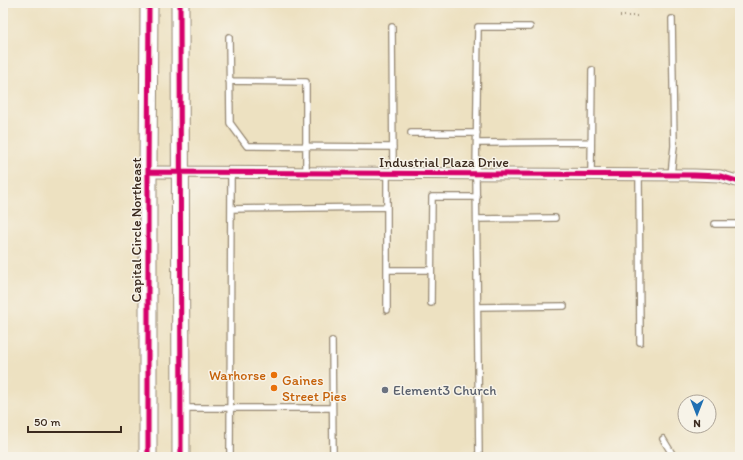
<svg xmlns="http://www.w3.org/2000/svg" width="743" height="460" font-family="Itim,sans-serif">
<style>
.lines{fill:none;stroke-linecap:round;stroke-linejoin:round}
.lane-casing{stroke:#948670;stroke-width:8}
.street-casing{stroke:#948670;stroke-width:13}
.primary-casing{stroke:#948670;stroke-width:19}
.path{stroke:#948670;stroke-width:2;stroke-dasharray:1 3;stroke-linecap:butt}
.lane{stroke:#fff;stroke-width:5.5}
.street{stroke:#fff;stroke-width:11}
.primary{stroke:#fff;stroke-width:17}
.cycleway-casing{stroke:#f7f3e8;stroke-width:8}
.cycleway{stroke:#d6006c;stroke-width:5}
.food-dot{fill:#e8710a;stroke:#f7f3e8;stroke-width:1.5}
.worship-dot{fill:#6b7280;stroke:#f7f3e8;stroke-width:1.5}
.labels{text-anchor:middle;dominant-baseline:central;stroke-width:3;stroke-linejoin:round;paint-order:stroke}
.street-label{font-size:14px;fill:#3b2a1e;stroke:#f7f3e8}
.food-label{font-size:14px;fill:#c56008;stroke:#f7f3e8;text-anchor:end}
.worship-label{font-size:14px;fill:#5b616d;stroke:#f7f3e8;text-anchor:start}
</style>
<rect width="100%" height="100%" fill="#f7f3e8"/>
<filter id="ink" filterUnits="userSpaceOnUse"><feTurbulence type="fractalNoise" baseFrequency=".025" numOctaves="2"/><feDisplacementMap in="SourceGraphic" scale="8" xChannelSelector="R" yChannelSelector="G"/><feConvolveMatrix kernelMatrix="1 2 1 2 8 2 1 2 1" color-interpolation-filters="sRGB"/></filter>
<filter id="wash" filterUnits="userSpaceOnUse"><feTurbulence type="fractalNoise" baseFrequency=".012" numOctaves="4" result="noise"/><feDisplacementMap in="SourceGraphic" scale="16" xChannelSelector="R" yChannelSelector="G"/><feGaussianBlur stdDeviation="0.9" result="paint"/><feColorMatrix in="noise" values="0 0 0 0 0 0 0 0 0 0 0 0 0 0 0 0 0 1.4 0 .05"/><feComposite in="paint" operator="in"/></filter>
<g filter="url(#wash)">
<rect width="100%" height="100%" fill="#ede1c1"/>
</g>
<g filter="url(#ink)">
<g class="lines">
<!-- lane casing -->
<g class="lane-casing">
<path id="lane" d="M392,27L393,173
M229,37L230,123L247,146L393,147
M229,81L306,82V173
M411,133H477
M477,143L591,142
M591,174L592,70
M639,175L640,342
M671,175L674,146L672,19
M231,209L387,207
M477,219L555,218
M715,224H740
M387,270H431
M431,303L432,197H477
M478,307L564,306
M387,310V173
M332,341L333,457
M183,408H332
M663,439L674,457
M230,457L231,173
M479,457L476,174L478,27H530"/>
</g>
<!-- street casing -->
<g class="street-casing">
<path id="street" d="M148,172L694,175L720,176L740,182"/>
</g>
<!-- primary casing -->
<g class="primary-casing">
<path id="primary" d="M180,3L181,457
M148,457V172L149,3"/>
</g>
<!-- path -->
<path class="path" d="M620,16H638V17"/>
<!-- lane -->
<use href="#lane" class="lane"/>
<!-- street -->
<use href="#street" class="street"/>
<!-- primary -->
<use href="#primary" class="primary"/>
<!-- cycleway casing -->
<g class="cycleway-casing">
<path id="cycleway" d="M180,3L181,457
M148,172L694,175L720,176L740,182
M148,457V172L149,3"/>
</g>
<!-- cycleway -->
<use href="#cycleway" class="cycleway"/>
</g>
</g>
<!-- markers -->
<g class="food-dot">
<circle cx="274" cy="375" r="4"/>
<circle cx="274" cy="388" r="4"/>
</g>
<circle class="worship-dot" cx="385" cy="390" r="4"/>
<g class="labels">
<!-- street labels -->
<g class="street-label">
<text x="444" y="162">Industrial Plaza Drive</text>
<text transform="translate(136 230) rotate(-90)">Capital Circle Northeast</text>
</g>
<!-- food labels -->
<g class="food-label">
<text x="266" y="375">Warhorse</text>
<text x="282" y="380" text-anchor="start">Gaines<tspan x="282" dy="16">Street Pies</tspan></text>
</g>
<!-- worship labels -->
<g class="worship-label">
<text x="393" y="390">Element3 Church</text>
</g>
</g>
<!-- margin -->
<rect width="743" height="460" fill="none" stroke="#f7f3e8" stroke-width="16"/>
<!-- north arrow -->
<g transform="translate(697 414) rotate(180)"><circle r="19" fill="#f7f3e8" stroke="#aca397"/>
<path d="M0-3L7 15L0 10L-7 15Z" fill="#1f6fb2"/>
<text y="-6" font-size="11" font-weight="bold" text-anchor="middle" fill="#3b2a1e">N</text>
</g>
<!-- scale -->
<path d="M28 426v6h93v-6" fill="none" stroke="#3b2a1e" stroke-width="2"/>
<text x="34" y="426" font-size="12" fill="#3b2a1e" stroke="#f7f3e8" stroke-width="3" paint-order="stroke">50 m</text>
</svg>
